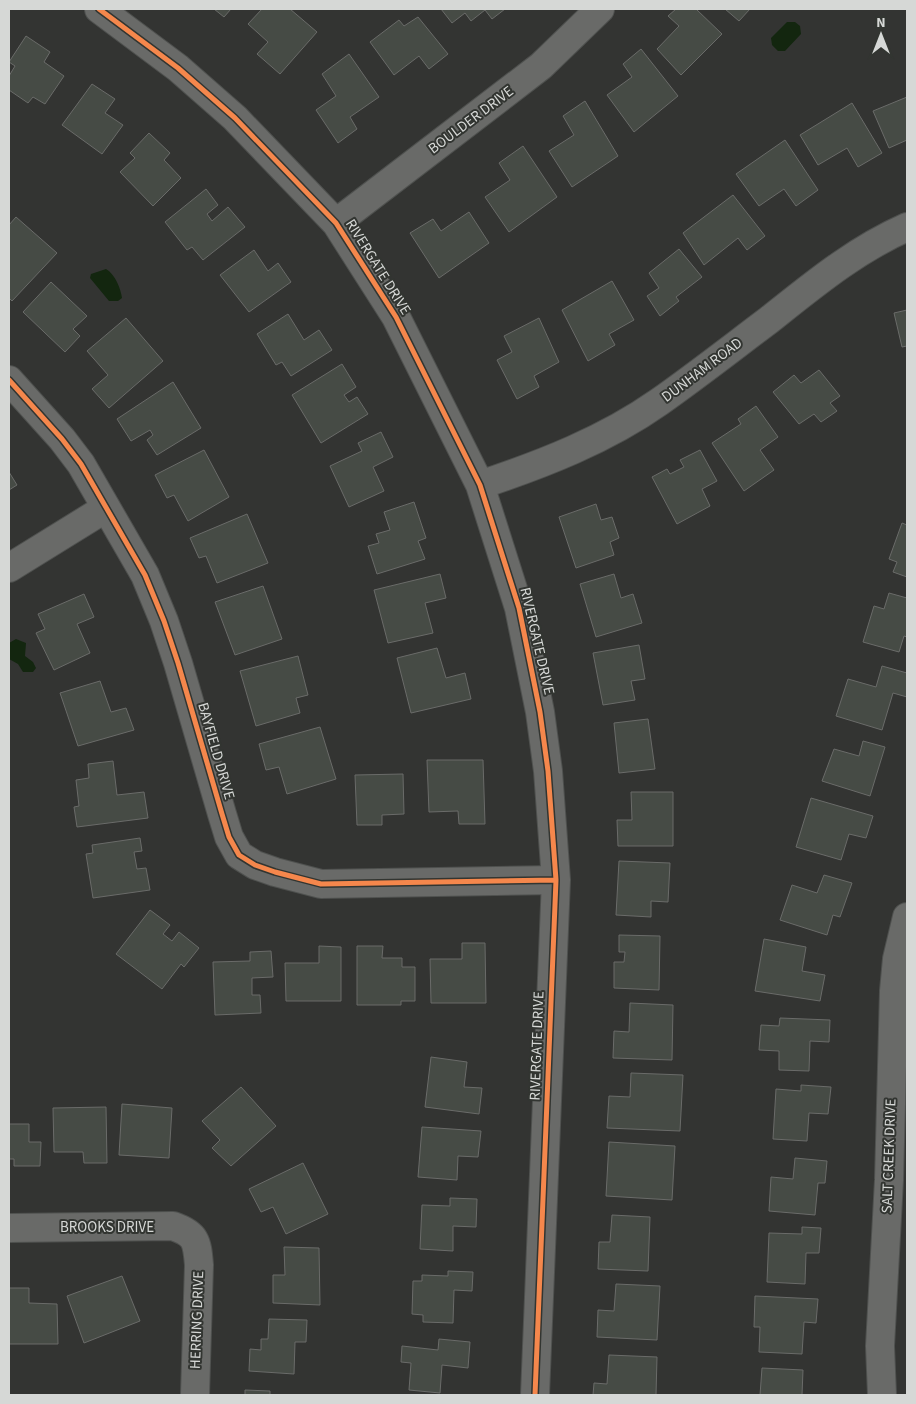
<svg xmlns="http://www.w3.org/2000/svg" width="916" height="1404" font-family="'Source Sans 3',sans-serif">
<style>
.water{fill:#13260f}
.building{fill:#464b45;stroke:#6a6b69}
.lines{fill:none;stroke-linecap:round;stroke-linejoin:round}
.minor-casing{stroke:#4f514f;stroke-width:30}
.minor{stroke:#696a68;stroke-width:28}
.cycleway-casing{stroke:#323531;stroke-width:8}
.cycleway{stroke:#f5874c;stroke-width:5}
.labels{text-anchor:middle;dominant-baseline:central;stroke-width:4;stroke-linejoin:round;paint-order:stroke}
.street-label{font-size:15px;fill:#d6d8d6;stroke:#323531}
</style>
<rect width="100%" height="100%" fill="#333432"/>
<!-- water -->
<path class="water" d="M787,22H795L800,26L801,34L785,51H778L772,45L771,38Z
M106,269C115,274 121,289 122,298L118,301H109L90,278L91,274Z
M16,639L26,643L25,656L33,662L36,668L33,672H23L18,664L9,659V643Z"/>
<!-- building -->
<path class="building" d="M214,9H231L224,17Z
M262,9H290L317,32L280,74L257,54L268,42L248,24Z
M441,9H505L492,19L485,10L471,21L465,13L452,23Z
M676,9H696L722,34L681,75L657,49L679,26L668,16Z
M725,9H750L739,21Z
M418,17L448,54L429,69L419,56L394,75L370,42L399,20L404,26Z
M26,36L50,52L44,62L64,76L45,104L33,97L28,103L9,90V76L15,66L9,62Z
M641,49L678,96L634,132L607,95L632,77L623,64Z
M349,54L379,97L350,117L357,129L338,143L316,110L336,96L322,74Z
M92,84L115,99L105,113L123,125L102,154L62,125Z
M907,97V140L889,148L873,111Z
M585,101L618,156L572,187L549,151L574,135L563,116Z
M852,103L882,153L858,167L847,148L818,165L800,135Z
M149,133L170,153L164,160L181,178L153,206L120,172L135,158L130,153Z
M785,140L818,190L796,206L784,189L759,206L736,174Z
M523,146L557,197L509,232L485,197L510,180L499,163Z
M206,189L218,205L207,214L212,221L228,207L245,227L203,260L192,247L187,250L165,222Z
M733,195L765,236L747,250L738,238L704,265L683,233Z
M469,212L489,243L439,278L410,233L433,219L441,231Z
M16,217L57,253L12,301L9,298V225Z
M679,249L702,277L676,297L679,301L660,316L647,296L659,288L649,273Z
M254,250L268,271L278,263L291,282L249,312L220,275Z
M612,281L634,320L609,334L615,345L588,361L562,310Z
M51,282L87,316L73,329L80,336L65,352L23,312Z
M907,310V346L902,347L894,313Z
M288,314L304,340L319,330L332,350L291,376L282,362L276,365L257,334Z
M126,318L163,361L109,408L92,389L108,375L87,351Z
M539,318L559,362L534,376L539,387L517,399L497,360L512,352L504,336Z
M342,364L356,387L344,395L349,402L357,397L368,414L321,443L292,395Z
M819,370L840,396L830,403L837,411L821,422L814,414L799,424L773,392L794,375L801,383Z
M173,382L201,428L157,455L147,440L153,435L150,430L131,441L117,419Z
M756,406L778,437L760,450L774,470L744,491L712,443L741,424L738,419Z
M381,432L393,457L373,467L384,491L349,507L330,466L362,451L358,443Z
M204,450L229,497L188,521L174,495L167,498L155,475Z
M700,450L717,481L702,489L710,506L677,524L652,477L667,469L670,474L684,467L680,460Z
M9,472L17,485L9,490Z
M414,502L426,538L418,541L425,559L377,574L368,546L379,543L376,534L390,530L384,512Z
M596,504L601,520L612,517L619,538L610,542L614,555L576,568L559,517Z
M247,514L268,563L217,583L206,556L199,558L190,538Z
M902,523L907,525V577L893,572L897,562L889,559Z
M440,574L446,598L425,603L433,633L388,643L374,590Z
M614,574L621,598L633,594L642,623L596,637L580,584Z
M263,586L282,639L235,655L215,602Z
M889,593L907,598V637L904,636L899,652L863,642L874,606L884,609Z
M84,594L94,617L77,624L90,653L54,670L36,633L45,629L38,614Z
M639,645L645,679L631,681L635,700L603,705L593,653Z
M437,648L446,678L465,673L471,699L411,713L397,658Z
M298,656L308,695L296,698L300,713L256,726L240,671Z
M882,666L907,673V697L893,693L882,730L836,716L848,679L876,687Z
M100,681L111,712L126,708L134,730L78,746L60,693Z
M648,719L655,769L619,773L614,723Z
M320,727L336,779L287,794L279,767L266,770L259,744Z
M863,741L885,747L870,796L822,781L834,749L859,756Z
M427,760H483L485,824H459L458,811L429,812Z
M113,761L117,795L144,792L148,818L77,827L74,807L79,806L76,780L89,778L88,764Z
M403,774L404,814L382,815V825H357L355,775Z
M631,792H673V846H618L617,820H632Z
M811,798L873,816L866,838L849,834L841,860L796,847Z
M140,838L142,851L134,852L137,869L146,868L150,890L93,898L86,854L93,853L92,845Z
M619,861L670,863L668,902L651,901V917L616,915Z
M824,875L852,883L840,917L833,915L827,935L780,920L792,885L817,893Z
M150,910L170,925L163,934L172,941L179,932L199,948L184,967L181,964L162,989L116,954Z
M619,935L660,936L659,990L614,988V962H624L625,952H619Z
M764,939L806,947L802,971L825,975L820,1001L755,991Z
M462,943H485L486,1003H431L430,959H462Z
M319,946L341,947V1001H286L285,963H319Z
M357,946H383L382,958H402V967H415V1001H401V1005H357Z
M271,951L273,977L252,978V995H260L261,1013L215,1015L213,962L250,961V952Z
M630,1003L673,1005L672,1060L613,1058L614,1031L629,1032Z
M780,1018L830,1020L829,1042L810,1041L809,1071L779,1070V1051L759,1050L761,1025L779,1026Z
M431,1057L467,1062L464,1087L482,1088L479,1114L425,1107Z
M631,1073L683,1075L680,1131L607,1128L609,1096L630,1097Z
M801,1085L831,1087L828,1114L809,1113L807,1141L773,1139L776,1089L801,1091Z
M241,1087L276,1126L231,1166L212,1148L220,1140L202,1121Z
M122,1104L172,1108L169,1158L119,1155Z
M106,1107L107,1163H84L83,1152H54L53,1108Z
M9,1124H29V1142H41L40,1166H14V1159H9Z
M422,1127L481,1131L478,1157L458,1156L457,1180L418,1177Z
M609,1142L675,1146L672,1200L606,1196Z
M795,1158L827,1161L825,1183H818L815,1215L769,1211L771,1177L793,1179Z
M303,1163L328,1214L286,1234L273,1207L261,1212L249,1189Z
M450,1198L477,1199L476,1227L453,1226V1251L420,1249L422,1205L450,1206Z
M612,1215L650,1217L648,1271L598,1269L599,1242H610Z
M802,1227L821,1228L819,1253H806L805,1284L767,1282L769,1233L802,1234Z
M284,1247L319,1248L320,1305L273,1303V1275H285Z
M448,1271L473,1272L472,1291L454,1290L453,1323L423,1322V1315L412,1314L413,1281H422V1275L448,1276Z
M122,1276L140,1321L84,1343L67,1296Z
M616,1284L660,1286L657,1340L597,1337L598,1310L614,1311Z
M9,1288H29V1303L57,1304L58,1344H9Z
M755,1296L818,1299L816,1323L804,1322L802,1354L759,1352L760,1327H754Z
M269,1319L307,1320L306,1342H295L294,1374L249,1371L250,1349L261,1350V1339H268Z
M439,1339L470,1342L468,1368L442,1365L440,1393L409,1390L411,1363L401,1362L402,1346L438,1350Z
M609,1355L657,1357L656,1395H593L594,1383L607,1384Z
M762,1368L803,1370L802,1395H760Z
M245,1390L270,1391V1395H245Z"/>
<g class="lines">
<!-- minor casing -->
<g class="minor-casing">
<path id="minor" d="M99,9L178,68L235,118L336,223L396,317L480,485L519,608L540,712L548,771L556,880L535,1395
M336,223L541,66L600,9
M9,380L62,439L81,464L145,575L164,621L178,663L222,814L229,837L239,855L255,865L275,872L321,884L556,880
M480,485C543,464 605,440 659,402C696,376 733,347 769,320C813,285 855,250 907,227
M9,568L106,508
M9,1228L173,1226C196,1234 197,1241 199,1265L195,1395
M882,1395L880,1346L889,1180L894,991L897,959L907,917"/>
</g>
<!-- minor -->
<use href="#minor" class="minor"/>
<!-- cycleway casing -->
<g class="cycleway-casing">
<path id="cycleway" d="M99,9L178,68L235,118L336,223L396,317L480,485L519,608L540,712L548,771L556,880L535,1395
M9,380L62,439L81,464L145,575L164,621L178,663L222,814L229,837L239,855L255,865L275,872L321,884L556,880"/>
</g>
<!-- cycleway -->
<use href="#cycleway" class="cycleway"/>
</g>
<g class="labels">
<!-- street labels -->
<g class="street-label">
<text transform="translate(471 120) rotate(-37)">BOULDER DRIVE</text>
<text transform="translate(378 267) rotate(58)">RIVERGATE DRIVE</text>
<text transform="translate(702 370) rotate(-37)">DUNHAM ROAD</text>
<text transform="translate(537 641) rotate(77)">RIVERGATE DRIVE</text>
<text transform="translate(216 751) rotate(74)">BAYFIELD DRIVE</text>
<text transform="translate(537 1046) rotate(-88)">RIVERGATE DRIVE</text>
<text transform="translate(889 1156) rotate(-88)">SALT CREEK DRIVE</text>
<text x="107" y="1227">BROOKS DRIVE</text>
<text transform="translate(197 1320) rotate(-88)">HERRING DRIVE</text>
</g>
</g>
<!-- border -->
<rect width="916" height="1404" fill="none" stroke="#d6d8d6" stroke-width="20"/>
<!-- north arrow -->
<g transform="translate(881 35)" stroke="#323531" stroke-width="4" paint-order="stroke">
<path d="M0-4L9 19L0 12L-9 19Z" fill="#d6d8d6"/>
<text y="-8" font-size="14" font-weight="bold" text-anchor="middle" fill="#d6d8d6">N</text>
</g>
</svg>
